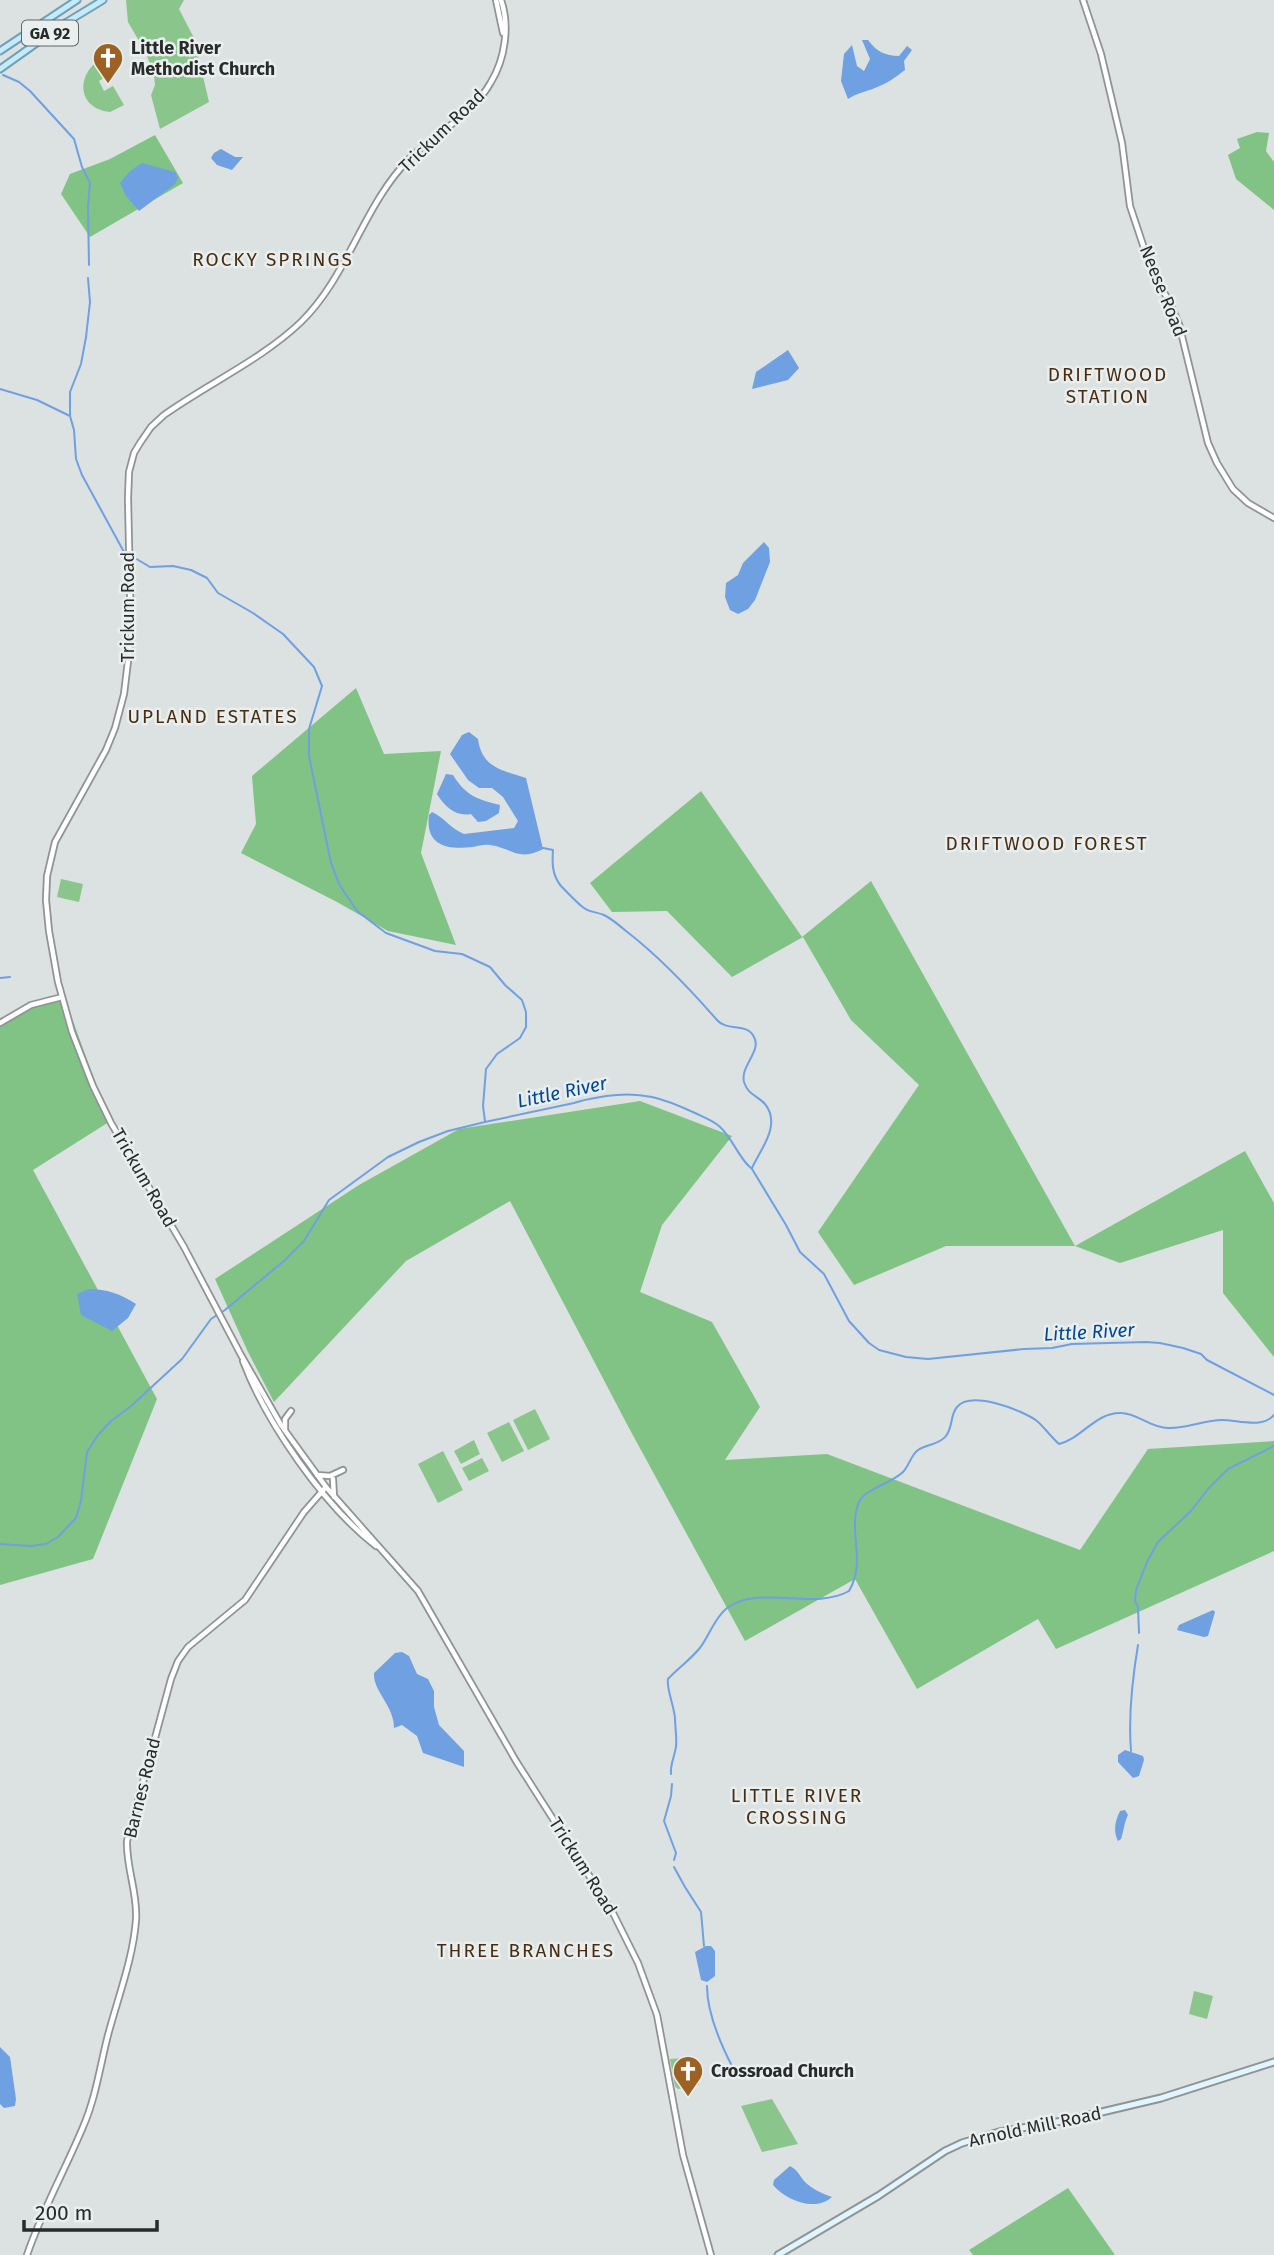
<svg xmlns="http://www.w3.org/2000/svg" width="1274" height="2255" font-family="'Fira Sans',sans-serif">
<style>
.green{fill:#8ac68c}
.forest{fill:#81c384}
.water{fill:#6ea0e2}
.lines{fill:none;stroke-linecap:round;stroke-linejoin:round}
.stream{stroke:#6ea0e2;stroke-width:2}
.tertiary-casing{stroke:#8f9393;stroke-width:8}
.secondary-casing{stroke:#8f9393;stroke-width:9}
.primary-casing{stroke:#729fb4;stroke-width:9}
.tertiary{stroke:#fff;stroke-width:4.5}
.secondary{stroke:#e0f5ff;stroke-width:5}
.primary{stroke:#c2ebfe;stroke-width:5}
.labels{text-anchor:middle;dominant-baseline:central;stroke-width:5;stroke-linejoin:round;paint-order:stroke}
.shield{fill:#e9eeee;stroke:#636565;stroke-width:2}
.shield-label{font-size:16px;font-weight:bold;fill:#292a2a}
.poi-label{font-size:18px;font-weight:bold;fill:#292a2a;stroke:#e9eeee;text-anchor:start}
.street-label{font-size:18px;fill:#292a2a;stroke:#e9eeee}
.neighbourhood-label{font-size:19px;letter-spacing:2px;fill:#4a2d10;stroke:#e9eeee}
.water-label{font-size:19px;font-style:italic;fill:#004794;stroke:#e9eeee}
</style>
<rect width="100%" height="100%" fill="#dce1e1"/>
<!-- green -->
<path class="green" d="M126,0H184L179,9L194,38L209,102L160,129L151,95L155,85L154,75L146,53L128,22Z
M102,58L110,74L99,81L104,91L113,86L124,105L110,112C77,109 75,74 102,58Z
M61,879L83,884L79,902L57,897Z
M535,1409L550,1439L528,1450L513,1420Z
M509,1422L524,1451L502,1462L487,1433Z
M474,1440L480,1454L461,1464L454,1451Z
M443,1451L463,1490L438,1503L418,1464Z
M482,1458L489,1471L469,1481L462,1468Z
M1194,1991L1213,1996L1207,2019L1189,2014Z
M685,2058L699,2085L678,2089L675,2086L670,2059Z
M772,2099L798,2144L762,2152L741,2106Z"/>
<!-- forest -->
<path class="forest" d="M1257,132L1269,133L1266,151L1274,162V210L1236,179L1228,155L1240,148L1237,139Z
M155,135L183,183L90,237L61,194L70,174L110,159Z
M356,688L384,754L441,751L421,853L456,945L388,931L337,902L241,853L256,824L252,776Z
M701,791L802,937L871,881L1075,1246L1245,1151L1274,1203V1357L1223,1293V1230L1120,1263L1075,1246H946L854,1285L818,1232L919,1085L851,1020L803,937L732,977L667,911L612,912L590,883Z
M65,999L95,1082L112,1120L33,1170L157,1399L93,1559L0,1585V1022C22,1007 38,1002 65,999Z
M640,1101L732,1136L662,1225L640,1292L712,1322L760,1407L725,1460L827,1454L1080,1550L1148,1449L1274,1441V1551L1056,1649L1038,1619L917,1689L855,1579L745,1641L629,1428L510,1201L406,1261L274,1402L248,1352L215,1279L359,1185L459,1129Z
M1068,2188L1115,2255H973L969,2250Z"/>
<!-- water -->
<path class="water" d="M862,40H868C876,51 885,56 899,56L907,46L912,50L904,61L905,70C896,77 886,84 875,88C865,92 857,93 848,99L841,81L844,54L852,45L857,66L864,71L870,59Z
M221,149L235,157H243L232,170L217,165L211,158L214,153Z
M142,163L175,172L178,178L175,184L139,211L126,196L120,183L130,171Z
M788,350L799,368L788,380L752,389L756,372Z
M764,542L769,548L770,562L755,600L748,609L738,614L730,610L725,597L726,583L738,575L743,563Z
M469,732L478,739C482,768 502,770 526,778L543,849C518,862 512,848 490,845C485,844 478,846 473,847C448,850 425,846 429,815L432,812C445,818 451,829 464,834L514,828L518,821L503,797L492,788H479L468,780L450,754L462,735Z
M446,774L453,775C465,795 478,800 500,805L499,813L486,821L478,822L471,814C456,817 445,807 437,794Z
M89,1289C106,1289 121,1294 136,1304L128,1318L112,1331L81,1315L77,1294Z
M1213,1610L1215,1612L1208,1636L1204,1637L1177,1630L1179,1625Z
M402,1652L409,1656L417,1674L428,1679L434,1691V1707L439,1725L464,1751V1767L423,1753L417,1736L402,1725L394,1728C394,1705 373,1692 374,1673L395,1653Z
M1125,1750L1143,1756L1144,1760L1139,1776L1133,1778L1118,1762V1755Z
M1125,1810L1128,1815C1124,1823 1124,1830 1121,1839L1118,1841C1113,1831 1115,1821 1120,1811Z
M706,1946H711L715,1951V1976L707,1982L701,1980L695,1952Z
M0,2047L10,2057L16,2099L15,2106L4,2108L0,2104Z
M790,2166C798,2170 800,2177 806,2183C814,2190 823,2194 832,2197C815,2212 787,2201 773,2185L774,2180Z"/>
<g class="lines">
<!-- stream -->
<path class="stream" d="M3,75L19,82L30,91L74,139L82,167L90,183L88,208L89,265
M88,278L90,302L86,337L81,364L70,392V416L74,430L76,459L82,475L124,552
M0,389L37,400L70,416
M135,558L150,567L173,566L191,570L207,578L218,593L253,613L283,634L314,667L322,686L309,729V756L331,863L339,884L357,911L386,933L435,951L462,954L490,967L505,985L522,1000L526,1012V1027L520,1038L497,1054L486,1069L483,1106L485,1121
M543,848L553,850C552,863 552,875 561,886C565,890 579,905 584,908C589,912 597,912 604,915C612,919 619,925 626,931C660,957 689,988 717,1020C727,1032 747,1022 754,1037C762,1051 740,1066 744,1082C748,1095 757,1095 765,1104C782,1125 760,1150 752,1168
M0,978L10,977
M0,1544L31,1546L46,1544L58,1537L76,1518L81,1501L87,1452L98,1435L111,1421L130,1407L182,1359L211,1319L225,1310L285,1260L304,1241L329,1200L388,1157L419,1142L448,1131L485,1122L574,1103C585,1099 594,1098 606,1096C642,1091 663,1098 695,1113C703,1117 712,1120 719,1126C733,1138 738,1158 752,1169L786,1225L800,1252L824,1274L849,1321L869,1343L879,1350L906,1357L928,1359L1024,1349L1052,1348L1072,1344L1146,1342L1160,1343L1183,1348L1201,1354L1207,1360L1274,1395
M1139,1633L1138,1607L1135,1601L1136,1590L1147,1562L1158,1542L1191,1511L1208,1489L1228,1469L1274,1446
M1131,1751C1128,1715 1132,1681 1138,1645
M671,1774C670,1764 675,1756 676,1746C677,1737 675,1727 675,1718C674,1706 666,1687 668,1679C678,1668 690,1660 699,1649C709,1637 714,1618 727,1608C758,1584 814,1611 849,1591C867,1560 847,1531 859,1502C865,1489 892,1483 903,1472C909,1466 911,1455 918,1450C927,1444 939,1445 946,1436C953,1427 950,1415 957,1407C971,1390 1022,1410 1037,1421C1045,1428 1051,1437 1059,1444C1081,1439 1096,1412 1121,1413C1137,1413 1151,1428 1168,1428C1186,1429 1204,1420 1222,1420C1238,1420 1262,1429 1274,1415
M672,1784L671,1796L664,1821L676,1853L674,1860
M674,1867L685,1887L701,1912L704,1946
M707,1986C707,2013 720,2043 733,2068"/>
<!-- tertiary casing -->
<g class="tertiary-casing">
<path id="tertiary" d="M496,0L503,33
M501,0C510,26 505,59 491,82C473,115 436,133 410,158C363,205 349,275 301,322C261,360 209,383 164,415L151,427L140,443L134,453L129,472L128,498L131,636L124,694L115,728L106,750L55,842L47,876L46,900L49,931L58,982L72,1032L93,1086L111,1123L184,1247L241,1355L281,1425L326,1487L418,1591L516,1761L613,1913L638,1963L657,2015L683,2155L711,2255
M1083,0L1101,54L1122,143L1130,206L1152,272L1169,301L1179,324L1208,443L1217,463L1233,489L1248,503L1274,518
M0,1023L31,1005L62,997
M243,1361C266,1422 324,1506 376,1546
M285,1430V1419L291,1411
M317,1475L330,1476L343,1470
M333,1479L334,1497
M27,2255C42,2211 65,2170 83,2127C96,2097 100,2066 108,2035C118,1997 133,1959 136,1920C138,1893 126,1868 127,1841L171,1679L178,1661L188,1647L245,1600L304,1512L326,1487"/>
</g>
<!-- secondary casing -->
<g class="secondary-casing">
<path id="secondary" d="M778,2255L878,2196L945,2151L962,2143L999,2132L1068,2120L1161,2098L1274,2062"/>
</g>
<!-- primary casing -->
<g class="primary-casing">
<path id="primary" d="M0,51L77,0
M0,69L62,25L103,0"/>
</g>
<!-- tertiary -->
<use href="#tertiary" class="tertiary"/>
<!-- secondary -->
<use href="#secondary" class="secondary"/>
<!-- primary -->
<use href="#primary" class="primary"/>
</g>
<!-- icons -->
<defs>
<g id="church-pin" transform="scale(1.575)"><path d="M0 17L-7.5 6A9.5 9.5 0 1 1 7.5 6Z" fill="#9d6123" stroke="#e9eeee"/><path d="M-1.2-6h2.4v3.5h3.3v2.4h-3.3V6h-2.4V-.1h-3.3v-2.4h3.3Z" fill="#fff"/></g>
</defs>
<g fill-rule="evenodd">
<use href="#church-pin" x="108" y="58"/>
<use href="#church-pin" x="688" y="2071"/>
</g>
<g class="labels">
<!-- shield labels -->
<rect class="shield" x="22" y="20.5" width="56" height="25" rx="5"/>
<g class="shield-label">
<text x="50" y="33">GA 92</text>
</g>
<!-- poi labels -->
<g class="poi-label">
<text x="131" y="48">Little River<tspan x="131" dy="21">Methodist Church</tspan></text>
<text x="711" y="2071">Crossroad Church</text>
</g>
<!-- street labels -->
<g class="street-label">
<text transform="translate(442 131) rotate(-44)">Trickum Road</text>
<text transform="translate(1163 291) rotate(68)">Neese Road</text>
<text transform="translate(128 607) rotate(-90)">Trickum Road</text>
<text transform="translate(144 1178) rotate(60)">Trickum Road</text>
<text transform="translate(142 1788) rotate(-76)">Barnes Road</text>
<text transform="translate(583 1866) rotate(58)">Trickum Road</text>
<text transform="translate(1035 2127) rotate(-12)">Arnold Mill Road</text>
</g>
<!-- neighbourhood labels -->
<g class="neighbourhood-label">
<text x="273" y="259">ROCKY SPRINGS</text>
<text x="1108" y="374">DRIFTWOOD<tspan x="1108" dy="22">STATION</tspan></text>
<text x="213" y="716">UPLAND ESTATES</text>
<text x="1047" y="843">DRIFTWOOD FOREST</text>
<text x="797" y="1795">LITTLE RIVER<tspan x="797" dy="22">CROSSING</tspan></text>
<text x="526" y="1950">THREE BRANCHES</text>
</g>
<!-- water labels -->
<g class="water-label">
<text transform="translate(562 1092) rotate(-12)">Little River</text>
<text transform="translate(1089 1332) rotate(-3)">Little River</text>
</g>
</g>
<!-- scale -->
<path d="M24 2220v10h133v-10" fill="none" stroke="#292a2a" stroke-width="3.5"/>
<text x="35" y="2220" font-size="21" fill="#292a2a" stroke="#e9eeee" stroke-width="5" paint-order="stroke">200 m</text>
</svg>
